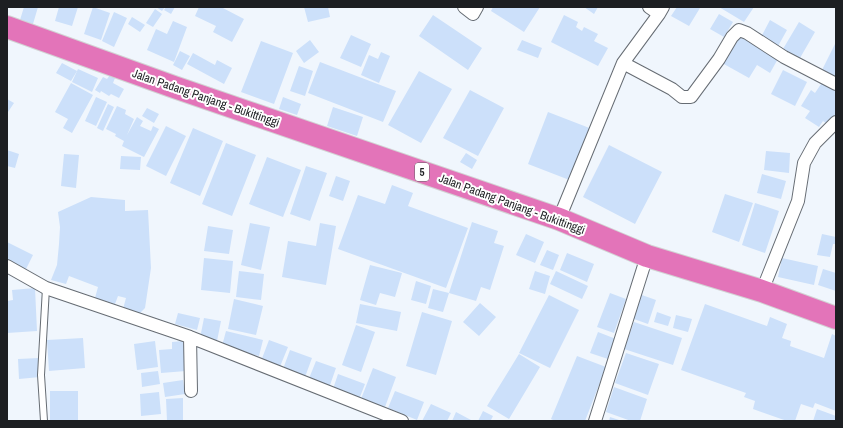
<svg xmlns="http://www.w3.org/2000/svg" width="843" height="428" font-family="'Archivo Narrow',sans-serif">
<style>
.building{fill:#cce0fa}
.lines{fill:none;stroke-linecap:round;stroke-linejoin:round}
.lane-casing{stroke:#666c73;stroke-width:8}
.street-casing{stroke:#666c73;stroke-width:14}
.highway-casing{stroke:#d2d2d3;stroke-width:24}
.lane{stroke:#fff;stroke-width:6}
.street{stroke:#fff;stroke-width:12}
.highway{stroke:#e374b9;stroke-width:22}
.labels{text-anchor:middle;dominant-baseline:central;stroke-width:4;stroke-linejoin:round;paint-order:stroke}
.shield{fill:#fff;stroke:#616264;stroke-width:1}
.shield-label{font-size:11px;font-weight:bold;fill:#1d1f22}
.street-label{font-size:12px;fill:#1d1f22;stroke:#fff}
</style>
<rect width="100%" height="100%" fill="#f0f6fd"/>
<!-- building -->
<path class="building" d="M24,7H38L33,24L20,20Z
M59,7H78L72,26L55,21Z
M93,7L110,13L101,40L84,34Z
M156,7H165L162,11Z
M166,7H175L171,14L164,10Z
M199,7H221L244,19L232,42L213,32L216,26L195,16Z
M304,7H328L330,17L308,22Z
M493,7H540L524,32L491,11Z
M584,7H598L594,14Z
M677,7H699L700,8L689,26L671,16Z
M719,7H754L744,22Z
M155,9L162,14L153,27L146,23Z
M114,12L127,18L114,47L102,41Z
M719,14L733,22L724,37L710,29Z
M433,15L482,48L468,70L419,36Z
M564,15L578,22L576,27L582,31L584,27L598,34L594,41L608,48L598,66L551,42Z
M132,17L145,25L140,32L128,24Z
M770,20L787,30L777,48L760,39Z
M173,21L187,27L174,62L147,50L156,29L167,34Z
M799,22L815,32L800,58L783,49Z
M738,34L779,57L770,73L757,65L749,78L722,63Z
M351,35L371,44L361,67L340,58Z
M310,40L319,52L304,63L296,51Z
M522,40L542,48L538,58L517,50Z
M261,41L293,53L274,104L241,92Z
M836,42V80L821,72Z
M180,51L190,56L182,70L173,65Z
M381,52L390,56L379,83L361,75L369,55L378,59Z
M193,53L215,65L217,60L232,68L224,84L187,64Z
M320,62L396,91L383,122L308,93Z
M62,63L77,71L71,81L56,73Z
M299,66L313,71L305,96L290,91Z
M78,69L98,78L92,92L72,82Z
M783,70L807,82L795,106L771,94Z
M419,71L452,89L421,143L388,125Z
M110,75L115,78L113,83L124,89L119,98L111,94L109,96L101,91L100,93L95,90L103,77L107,79Z
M823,81L836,89V116L830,126L823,121L819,127L805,118L810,111L801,106L811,90L815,93Z
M71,83L93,95L72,133L63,128L68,119L55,112Z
M470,90L504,108L478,156L443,138Z
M96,97L107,102L96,126L85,121Z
M283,97L301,104L297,115L279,109Z
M7,99L14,103L8,112L7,111Z
M108,104L114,107L103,131L97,128Z
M117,106L126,110L125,114L134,119L127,135L137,117L143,121L140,126L151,131L153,126L159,129L144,157L122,146L124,141L115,136L116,134L106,129Z
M333,107L363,117L357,136L327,126Z
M147,108L159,114L154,123L142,116Z
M548,112L592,129L572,181L528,164Z
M166,126L186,136L166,176L146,166Z
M193,128L223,141L200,196L170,183Z
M226,143L256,155L232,216L202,204Z
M609,145L662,172L635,224L583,197Z
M7,150L19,154L15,168L7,166Z
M766,151L790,153L789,173L764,170Z
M466,153L477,160L472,169L460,162Z
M64,154L79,155L76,188L61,186Z
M121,156L141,157L140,170L120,169Z
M267,157L301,170L283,217L249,204Z
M306,166L327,173L310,221L290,214Z
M762,174L786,181L781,199L757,193Z
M336,176L350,181L343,201L329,196Z
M392,185L413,193L408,206L468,228L446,288L338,249L358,195L385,204Z
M725,194L753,203L739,242L712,232Z
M91,197L125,200V211L148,210L151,268L145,308L139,314L123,309L126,298L118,296L115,304L95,298L98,287L69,276L66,284L51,280L57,265L59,244L60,227L58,212Z
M755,203L779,211L765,253L742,245Z
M472,222L498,231L494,243L504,246L490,290L481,287L476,301L449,293Z
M250,223L270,227L261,270L241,265Z
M320,223L336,226L326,285L282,277L288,241L316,246Z
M208,226L233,230L229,254L204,251Z
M526,234L544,242L535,263L516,255Z
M822,234L836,237V244H833L830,257L817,255Z
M7,242L33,255L24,273L7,264Z
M547,250L559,255L553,270L540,265Z
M567,253L594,264L587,282L560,270Z
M204,258L233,261L230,293L201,290Z
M782,258L818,266L814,285L778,277Z
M370,265L402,273L395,297L380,293L376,305L360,300Z
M823,269L836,273V291L818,285Z
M239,271L264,274L261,300L236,297Z
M535,271L550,276L545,294L529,289Z
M556,271L588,286L582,299L550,284Z
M416,281L431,286L426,304L411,300Z
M35,288L37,331L7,333V301L13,300L12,290Z
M433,289L449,293L443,312L428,308Z
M610,293L626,299L614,333L597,327Z
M639,294L656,300L648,324L631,318Z
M549,295L579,310L550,368L519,353Z
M234,299L263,306L256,335L228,329Z
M480,303L496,317L479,336L463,322Z
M360,304L401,312L397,331L356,323Z
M705,304L767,326L770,317L787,324L782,338L791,341L790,346L824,358L832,334L836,336V411L815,403L813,408L801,404L795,421H787L753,409L755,401L744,397L746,393L681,370Z
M422,312L452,321L436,375L406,366Z
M657,312L671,317L668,326L654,322Z
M178,313L200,318L197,330L175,324Z
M676,315L692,319L688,332L673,328Z
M204,318L221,321L217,341L200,338Z
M634,322L682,338L673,365L624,349Z
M356,325L375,332L361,372L342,365Z
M226,331L263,340L259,356L222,346Z
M598,332L616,339L608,359L590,353Z
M83,338L85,368L49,371L47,340Z
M269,340L288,347L279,369L261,361Z
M155,341L158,367L137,370L134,344Z
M183,341L186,371L161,373L159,350L172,349V342Z
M290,350L312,358L305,377L283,369Z
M626,353L659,364L648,395L615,383Z
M519,354L540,367L509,419L487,406Z
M577,356L606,367L585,421H555L551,419Z
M39,358L40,377L19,379L18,359Z
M316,361L336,368L329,388L308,381Z
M373,368L396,377L385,407L361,399Z
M158,371L160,384L142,387L141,373Z
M338,374L365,384L358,402L332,392Z
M183,380L185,394L165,397L163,383Z
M614,387L647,399L640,421H631L606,412Z
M50,391H78V421H50Z
M395,391L424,402L417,420L388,408Z
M159,392L161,414L141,416L140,394Z
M183,398V421H167L166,399Z
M431,404L451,413L447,421H422Z
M817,409L836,416V421H813Z
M483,411L493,416L491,420L494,421H478Z
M456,412L471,420L470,421H452Z
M610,417L622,421H609Z"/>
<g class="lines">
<!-- lane casing -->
<g class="lane-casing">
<path id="lane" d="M44,421L41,375L46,288"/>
</g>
<!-- street casing -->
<g class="street-casing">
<path id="street" d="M464,7L473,14L477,7
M649,7L659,14
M623,63L672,89L682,97H691L719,59L732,37L739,30L747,33L784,57L836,84
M559,219L623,63L659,14L663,7
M7,266L46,288L190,337L402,421
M762,291L798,201L804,163L815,143L836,122
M190,337L191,391
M595,421L647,256"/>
</g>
<!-- highway casing -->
<g class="highway-casing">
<path id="highway" d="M7,27L174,87L559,219L647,256L762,291L836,318"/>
</g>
<!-- lane -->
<use href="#lane" class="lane"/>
<!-- street -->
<use href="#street" class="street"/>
<!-- highway -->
<use href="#highway" class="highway"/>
</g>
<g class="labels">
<!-- shield labels -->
<rect class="shield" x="415" y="163" width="14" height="18" rx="3"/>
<g class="shield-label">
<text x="422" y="172">5</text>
</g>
<!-- street labels -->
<g class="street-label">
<text transform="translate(206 98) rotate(19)">Jalan Padang Panjang - Bukittinggi</text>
<text transform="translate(512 204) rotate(20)">Jalan Padang Panjang - Bukittinggi</text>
</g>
</g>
<!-- border -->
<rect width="843" height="428" fill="none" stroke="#1d1f22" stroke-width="16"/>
</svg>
